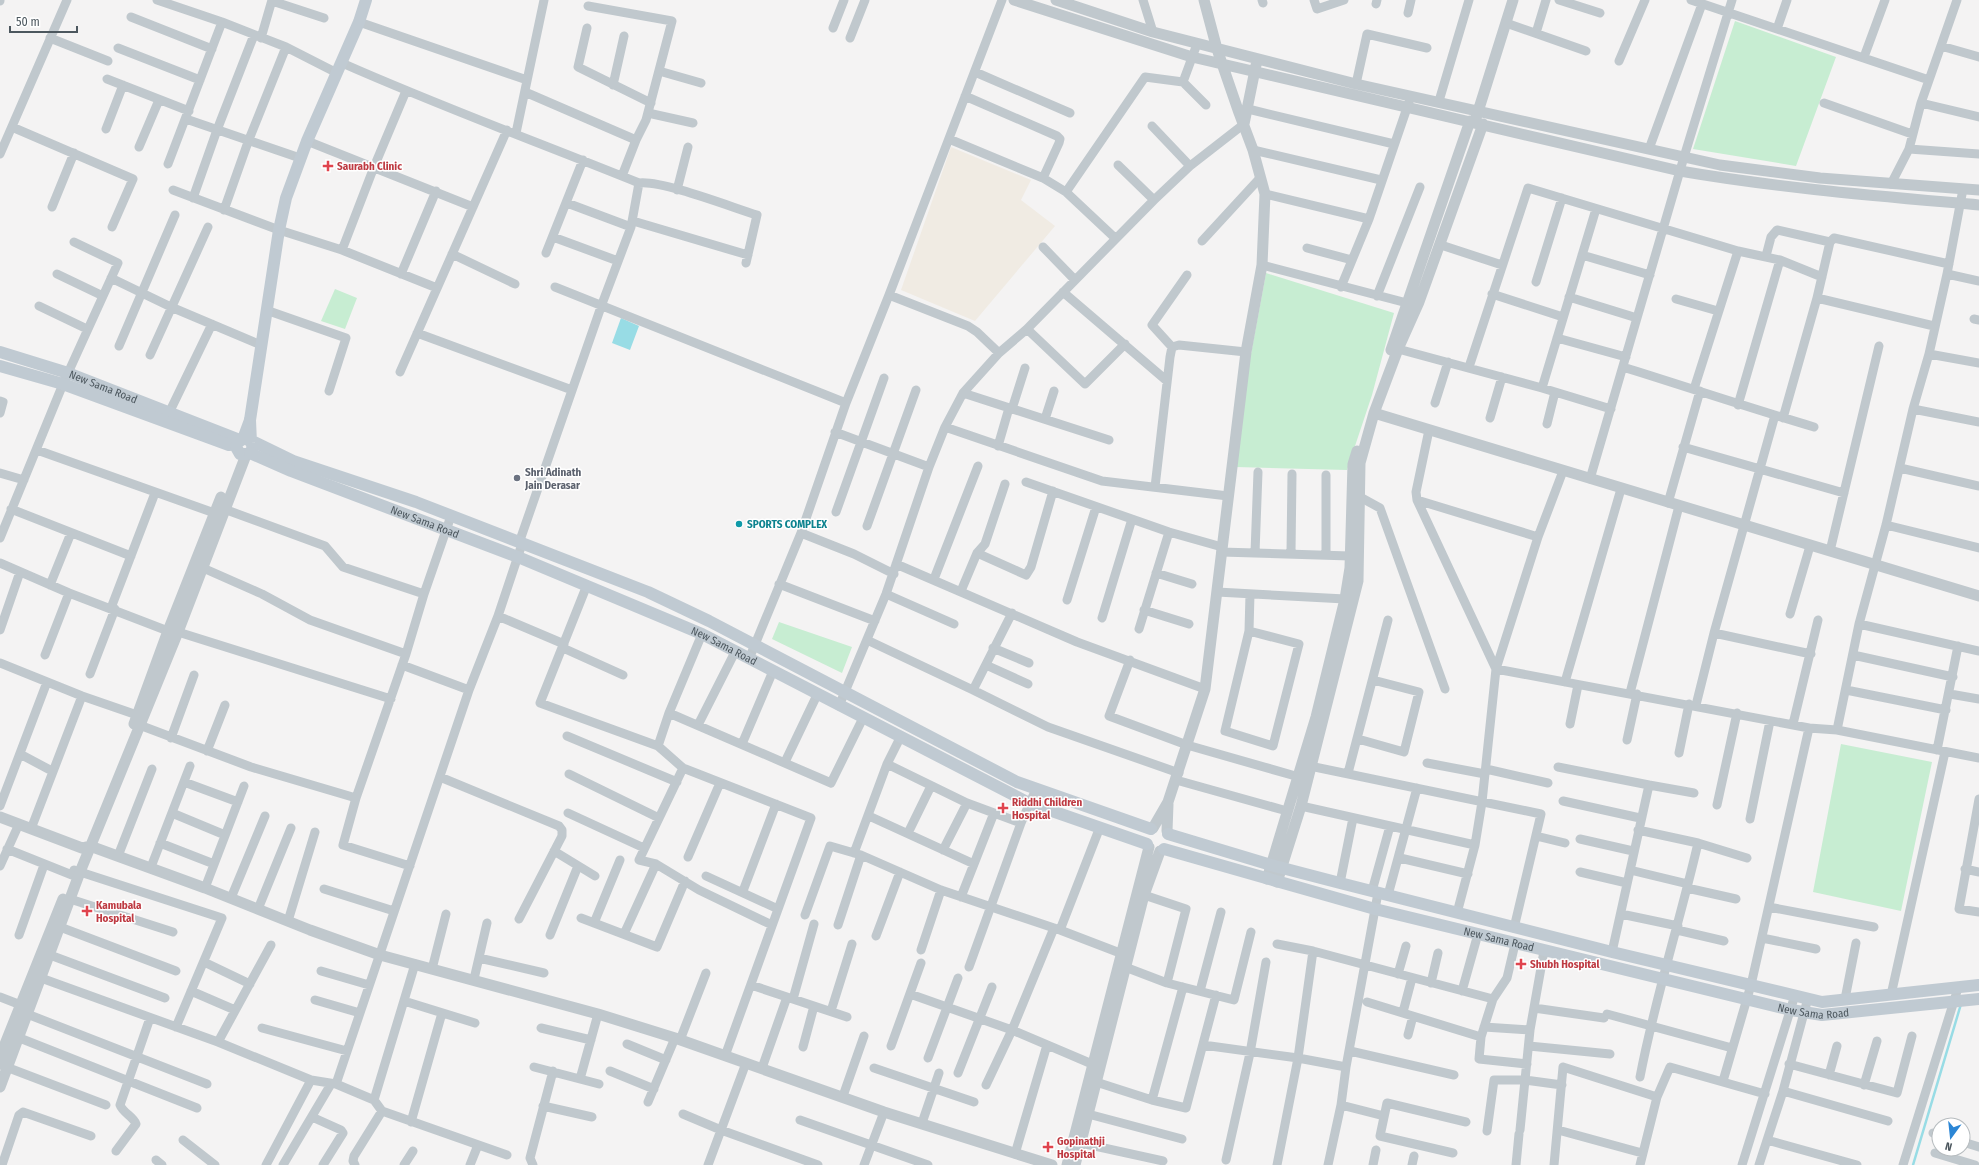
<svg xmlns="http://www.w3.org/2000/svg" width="1979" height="1165" font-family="'Fira Sans Condensed',sans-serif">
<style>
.green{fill:#c7edd2}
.sand{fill:#f0ebe3}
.water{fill:#98dce5}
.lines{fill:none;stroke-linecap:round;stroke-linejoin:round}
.stream{stroke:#98dce5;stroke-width:2.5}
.minor{stroke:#c0c8cd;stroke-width:9}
.tertiary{stroke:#c0c8cd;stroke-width:11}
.secondary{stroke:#c0cad2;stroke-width:12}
.health-dot{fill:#e0444e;stroke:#fff;stroke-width:1.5}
.worship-dot{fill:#6b7280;stroke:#fff;stroke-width:1.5}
.culture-dot{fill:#0f9aa8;stroke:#fff;stroke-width:1.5}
.labels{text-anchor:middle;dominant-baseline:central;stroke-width:3;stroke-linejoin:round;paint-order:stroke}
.health-label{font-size:11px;font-weight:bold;fill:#be3a42;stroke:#fff;text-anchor:start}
.street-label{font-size:11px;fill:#4c575e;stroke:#fff}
.worship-label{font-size:11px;font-weight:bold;fill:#5b616d;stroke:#fff;text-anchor:start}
.culture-label{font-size:11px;font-weight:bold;fill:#0d838f;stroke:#fff;text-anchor:start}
</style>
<rect width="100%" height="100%" fill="#f4f3f3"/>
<!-- green -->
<path class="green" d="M1735,21L1836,57L1796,166L1693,149Z
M1266,273L1394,313L1372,395L1347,470L1236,467L1248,370Z
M335,289L357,298L345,329L321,321Z
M779,622L852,647L842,673L772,639Z
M1841,744L1932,762L1901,911L1813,892Z"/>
<!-- sand -->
<path class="sand" d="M951,147L1031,180L1021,200L1055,226L975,321L901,290Z"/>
<!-- water -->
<path class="water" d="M621,318L639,326L630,350L612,343Z"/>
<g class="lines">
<!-- stream -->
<path class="stream" d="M1913,1165L1961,1004"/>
<!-- minor -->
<path class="minor" d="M157,0L222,22L286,47L337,73
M1143,0L1153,32
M1262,0L1263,3
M1314,0L1317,9L1344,0
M1559,0L1600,13
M1691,0L1929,80
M0,1V0
M272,1L324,18
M1376,4L1377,0
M588,6L672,21L646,120L636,140L622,176
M1408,13L1411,0
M131,17L212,49
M359,22L527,80
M1506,23L1586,51
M587,28L578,67L651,103
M833,28L844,0
M1777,29L1787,0
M1536,33L1546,0
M50,38L108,61
M261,38L272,0
M850,38L865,0
M1941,46L1979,57
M118,48L200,80
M1864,57L1885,0
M1619,61L1645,0
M342,63C439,106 540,143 639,183C662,180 731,207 757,215L746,263
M659,71L701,83
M975,72L1070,113
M107,79L189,111
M1183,82L1206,105
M1356,84L1367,34L1427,48
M613,85L624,36
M525,92L636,140
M965,96L1057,136L1060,139L1059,143L1043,178
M1439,101L1469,0
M1824,103L1912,134
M1921,103L1979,117
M1248,109L1394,144
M648,113L693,123
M186,119L300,158
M1152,126L1190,166
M12,127L133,179L112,227
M106,129L123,85
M516,133L544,0
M949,139L1043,178L1066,192L1115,238
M307,141L473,207
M139,147L159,100
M1649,149L1702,4
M1909,149L1979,154
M1253,150L1381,180
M0,154L67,0
M168,164L222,22
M1118,165L1154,200
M1891,184L1909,149L1921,103L1957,0
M173,190L279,230L342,250L437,288
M677,190L688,147
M1066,192L1145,77L1183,82L1197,44
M1265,194L1369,219
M193,198L217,130L254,35
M567,203L631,227
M52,207L74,153
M224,210L248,142L286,47
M633,221L748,255
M553,237L618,261
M1202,241L1260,178
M1441,245L1502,265
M1043,247L1075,280
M1307,248L1352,260
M342,250L374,167L406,91
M546,253L583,160
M452,254L515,284
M1582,255L1650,275
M1766,256L1771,237L1777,230L1830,242
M1262,265L1407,303
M57,274L103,296
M401,274L436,191
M1947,274L1979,281
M111,278L171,307L261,345
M1536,282L1562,198
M555,287L846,403
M1341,287L1369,219L1409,102
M1063,292L1167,381
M1492,294L1563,317
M889,295L968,326L977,332L999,353
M1377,296L1420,187
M1569,297L1637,318
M1817,298L1934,326
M1676,299L1718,311
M39,306L87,329
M266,310L346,338L329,391
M1974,319L1979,320
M1027,329L1085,384L1125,344
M417,333L572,390
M1557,338L1626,357
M119,346L175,215
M1172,347L1152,325L1187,275
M1398,349L1542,388L1611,409
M1929,354L1979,363
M150,355L208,227
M1469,367L1528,188L1738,251L1780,260L1822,277
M1623,367C1687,387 1750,408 1814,427
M400,372L507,130
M1542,388L1596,209
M1694,389L1738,251
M963,393L1109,440
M0,401L3,402L0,413
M1435,403L1448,362
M1738,405L1780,260
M1012,409L1025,368
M1913,409L1979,422
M169,413L212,324
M1490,418L1502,377
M1783,418L1817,298L1830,242L1834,238L1949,264
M1045,419L1054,391
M1547,424L1555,392
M945,427L1102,481L1228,496
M1429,430L1416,492L1417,500L1496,669L1809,728L1837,730L1979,758
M835,432L929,467
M998,446L1009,408
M1683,447L1844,493
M37,450L220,515
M1900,468L1979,486
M0,473L24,480
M1326,475V554
M1590,479L1684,157L1732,0
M1026,482L1169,532L1222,547
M1155,487L1170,357L1172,347L1179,345L1246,352
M1360,497L1380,508L1445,689
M1417,500L1538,537
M1668,503L1700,391
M11,509L131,556
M224,509L325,546L343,567L424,594
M836,512L884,378
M1886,525L1979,548
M867,526L916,390
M801,533L854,554L894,574
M0,538L63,384L118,263L74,242
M519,543L602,304L631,227L639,183
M1830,551L1879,346
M1221,552L1350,556
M977,553L1026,575L1031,567L1053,491
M1255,553L1258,472
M1291,553L1292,474
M0,563L69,593L168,631L178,632L391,699
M896,564L1077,642L1205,689
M203,568L262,594L310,620L406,654
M1156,573L1192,584
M934,579L978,466
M779,584L875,621
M50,585L71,533
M587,585L540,703L658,746
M961,591L977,553L985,544L1005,484
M1217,592L1345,599
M886,594L954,624
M1067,600L1096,507
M111,608L155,493
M1144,610L1189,624
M1012,613L973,690L1048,727L1179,773
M1790,614L1810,546
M498,616L564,644
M1102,618L1132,519
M1859,624L1979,651
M1139,629L1169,532
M0,630L20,572
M1249,631L1299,644L1273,746L1225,731L1249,631L1250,594
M1714,633L1811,654
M702,634L669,713L658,746L683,768L811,818L725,1056
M867,640L973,690
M563,648L623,675
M993,648L1029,663
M45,655L69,593
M1853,655L1953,677
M749,659L801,533L846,403L889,295L1002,0
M1130,660L1109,716L1187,745L1299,777
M0,663L82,696L137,715
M402,665L469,690
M986,665L1028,684
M90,674L115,609
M1565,682L1621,489
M1846,690L1946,710
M1630,693L1679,506
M1950,694L1979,699
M1696,705L1714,633L1775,415
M839,706L886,594L929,467L945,427L963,393L999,353L1027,329L1154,200L1190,166L1244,124
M669,713L831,783L863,718
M134,723L251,767L356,798
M1570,724L1578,685
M1793,724L1818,620
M698,725L735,652
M1837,730L1859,624L1886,525L1913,409L1929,354L1947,274L1963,189
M567,736L677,782
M171,738L194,675
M1358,739L1404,752L1419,692L1373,680
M1627,740L1637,694
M742,744L773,671
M1937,750L1958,646
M207,751L225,705
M1679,753L1689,704
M20,754L52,771
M785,762L817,695
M1427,763L1485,774
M887,764L967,803L1021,823
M1310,766L1541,814L1514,928
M1558,767L1649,785
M683,768L639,860L656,864L699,890L772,925
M1486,769L1548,783
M1348,773L1388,620
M569,774L659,818
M440,777L559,826L562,830V836L519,919
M1176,780L1287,811
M184,782L238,802
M1979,799L1959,909L1979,912
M1563,801L1640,818
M1717,805L1737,713
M0,806L47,682
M1301,806L1475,845
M172,813L225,835
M568,813L644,848
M869,816L974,864
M1750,819L1770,721
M31,829L82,696
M1638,830L1698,843L1747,858
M908,833L931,786
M1536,836L1565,843
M1580,839L1633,851
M160,843L214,864
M7,849L72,875
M943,850L967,803
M554,851L595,876
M854,853L887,764L900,738
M118,856L152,769
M688,857L720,783
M1400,858L1468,874
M0,866L19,824
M410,866L343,845L356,798L406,654L424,594L451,516
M151,867L190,766
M1965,869L1979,872
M74,870L222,918L176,1027
M1630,870L1688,884
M1580,872L1627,883
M706,876L778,909
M1340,883L1353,818
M205,888L244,786
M1687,888L1736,899
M324,889L394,911
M743,891L776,804
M1372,891L1390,826
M1144,895L1186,909L1167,983
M1388,895L1417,788
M961,897L994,813
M231,898L265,816
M70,899L173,932
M1769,907L1874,927
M258,909L291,828
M1457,913L1475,845L1482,802L1496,669L1538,537L1563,471
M1621,914L1678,926
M805,915L830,846L861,855L941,890L1060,930L1120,953
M581,918L657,947L685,881
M288,921L315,832
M594,923L620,860
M838,925L861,855
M60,927L176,971
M1060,930L1100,827
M1677,930L1724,941
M624,934L656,864
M19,935L44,865
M550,935L578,866
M876,936L900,872
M1762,938L1816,949
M1277,944L1313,951L1493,999
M1515,944L1507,978L1493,999L1481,1037L1479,1059L1527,1064
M921,950L941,890
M1612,952L1649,785L1694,793
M50,955L165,998
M479,958L544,973
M204,962L250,984
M969,967L1021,823L1036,789
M1125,967L1167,983L1234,1000L1251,932
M432,969L446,914
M321,971L369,985
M1398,974L1406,946
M41,978L218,1042L311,1080L336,1084L374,1100L382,1111L507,1155
M474,979L487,923
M1431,983L1438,953
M751,985L847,1017
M191,991L235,1010
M1200,991L1221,912
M1462,991L1476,941
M910,994L1012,1030L1092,1064
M1891,995L1945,752
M0,997L26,1007
M793,999L814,924
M1845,999L1856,943
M315,1000L360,1013
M404,1001L475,1023
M1367,1002L1481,1037
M1534,1008L1604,1018
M831,1011L852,944
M22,1012L207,1084
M1403,1012L1412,978
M1607,1014L1732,1048
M1484,1027L1530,1030
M262,1028L347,1051
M541,1028L591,1040
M12,1035L197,1108
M1408,1035L1413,1016
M680,1040L706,973
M218,1042L271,945
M627,1044L666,1060
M1203,1045L1298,1058L1346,1067
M891,1046L921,963
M1529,1046L1610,1054
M803,1047L814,1006
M1350,1051L1454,1075
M928,1058L958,978
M1789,1064L1897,1093L1912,1036
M1,1065L106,1105
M534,1067L599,1084
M762,1068L787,997
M874,1068L974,1102
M610,1071L654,1089
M958,1073L992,987
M1829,1075L1837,1046
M1640,1077C1655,998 1680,921 1698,843
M580,1079L598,1014
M1723,1081L1751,985L1809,728
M1096,1082L1152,1100L1186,1108L1216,995
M336,1084L469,690L498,616L522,544
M986,1085L1012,1030L1054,928
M1864,1085L1877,1041
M1783,1091L1888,1121
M843,1096L864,1036
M374,1100L415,964
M1152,1100L1183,987
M648,1102L675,1038
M1341,1105L1384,1116
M543,1106L592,1117
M683,1114L721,1130L818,1165
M1088,1114L1182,1139
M312,1117L341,1130L343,1133L323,1165
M800,1120L928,1165
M411,1122L442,1013
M922,1123L939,1073
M1520,1130L1530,1030L1544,951
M1558,1130L1642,1153
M1487,1131L1494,1080H1525L1562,1085
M1933,1133L1939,1135
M183,1140L215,1165
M1767,1140L1857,1165
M1963,1142L1979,1147
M1081,1143L1163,1161
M116,1151L136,1124C133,1116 123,1113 120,1105L150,1018
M1453,1153L1380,1136L1387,1103L1466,1122
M1935,1153L1975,1165
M1015,1154L1047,1045
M156,1160L162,1165
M1226,1160L1250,1053L1266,962
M2,1165L19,1115L23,1112L91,1136
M266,1165L311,1080
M283,1165L331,1084
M355,1165L353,1161L354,1156L382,1111
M404,1165L413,1151
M470,1165L478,1145
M533,1165L530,1158L553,1071
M708,1165L746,1063
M864,1165L884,1112
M1277,1165L1298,1058L1313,951
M1328,1165L1341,1105L1346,1067L1378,893
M1373,1165L1376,1150
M1412,1165L1414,1156
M1516,1165L1519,1134
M1554,1165L1563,1067L1657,1097
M1640,1165L1657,1097L1670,1067L1765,1094
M1742,1165L1795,995
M1759,1165L1783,1091L1808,998
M1903,1165L1958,988"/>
<!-- tertiary -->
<path class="tertiary" d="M1014,0L1192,57L1680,171C1779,188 1879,196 1979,205
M1056,0L1153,32L1356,84L1720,165L1820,178L1979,190
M1476,118L1513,0
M1244,124L1256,65
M1391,350L1470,121
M1374,413L1979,596
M134,724L168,631L221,497
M0,817L82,848L90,846L205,888L310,930L380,955L598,1014L675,1038L884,1112L1052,1165
M1153,828L1168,802L1205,689L1246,352L1262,265L1265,194L1253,150L1238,110L1217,49L1204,0
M1167,831L1168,804
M1267,879L1316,717L1345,599L1350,568L1353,464L1357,451
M1277,882L1301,806L1358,581L1360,463L1374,413L1398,349L1419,302L1483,124
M0,1063L5,1044L63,899
M0,1087L80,872L178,632L246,455
M1067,1165L1149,847
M1075,1165L1144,895L1160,851"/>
<!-- secondary -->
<g class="secondary">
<path id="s1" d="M0,352L68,373L240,440"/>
<path d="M0,366L63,384L229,445"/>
<path d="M250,420L279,230L286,198L307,141L359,22L366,0"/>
<path d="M243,439L250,420L251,443C254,447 252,451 248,454H240L236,447L238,442L243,439H248L293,461L416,502L648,592L709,621L1017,782L1151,829"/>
<path id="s2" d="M250,453L291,471L518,557L702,634L1029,803L1147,844"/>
<path d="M1168,834L1271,865L1340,883L1612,952L1822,1002L1979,985"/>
<path id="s3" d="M1164,849L1375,909L1791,1010L1822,1015L1979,999"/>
</g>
</g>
<!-- markers -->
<g class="health-dot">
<path d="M326 160h4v4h4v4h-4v4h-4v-4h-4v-4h4z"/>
<path d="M1001 802h4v4h4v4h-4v4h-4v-4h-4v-4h4z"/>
<path d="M85 905h4v4h4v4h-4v4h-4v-4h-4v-4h4z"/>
<path d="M1519 958h4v4h4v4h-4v4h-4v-4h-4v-4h4z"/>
<path d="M1046 1141h4v4h4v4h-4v4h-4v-4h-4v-4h4z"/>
</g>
<circle class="worship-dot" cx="517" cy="478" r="4"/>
<circle class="culture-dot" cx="739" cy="524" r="4"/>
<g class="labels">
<!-- health labels -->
<g class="health-label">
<text x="337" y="166">Saurabh Clinic</text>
<text x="1012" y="802">Riddhi Children<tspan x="1012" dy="13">Hospital</tspan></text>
<text x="96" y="905">Kamubala<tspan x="96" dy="13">Hospital</tspan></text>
<text x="1530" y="964">Shubh Hospital</text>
<text x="1057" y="1141">Gopinathji<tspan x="1057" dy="13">Hospital</tspan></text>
</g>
<!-- street labels -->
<g class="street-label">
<text stroke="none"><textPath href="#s1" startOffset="109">New Sama Road</textPath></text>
<text stroke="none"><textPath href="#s2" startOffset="188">New Sama Road</textPath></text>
<text stroke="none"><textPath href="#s2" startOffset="512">New Sama Road</textPath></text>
<text stroke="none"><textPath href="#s3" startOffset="347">New Sama Road</textPath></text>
<text stroke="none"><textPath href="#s3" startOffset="670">New Sama Road</textPath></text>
</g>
<!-- worship labels -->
<g class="worship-label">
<text x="525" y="472">Shri Adinath<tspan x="525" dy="13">Jain Derasar</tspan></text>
</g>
<!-- culture labels -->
<g class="culture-label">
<text x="747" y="524">SPORTS COMPLEX</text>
</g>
</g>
<!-- north arrow -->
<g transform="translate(1951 1137) rotate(195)"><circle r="19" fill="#ffffff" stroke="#b7bcbf"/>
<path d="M0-3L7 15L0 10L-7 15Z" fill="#2c86d5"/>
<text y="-6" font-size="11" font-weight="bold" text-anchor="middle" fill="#4c575e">N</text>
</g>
<!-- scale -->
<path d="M10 26v6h67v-6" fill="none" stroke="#4c575e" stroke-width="2"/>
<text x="16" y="26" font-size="12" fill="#4c575e" stroke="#ffffff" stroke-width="3" paint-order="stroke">50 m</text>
</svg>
